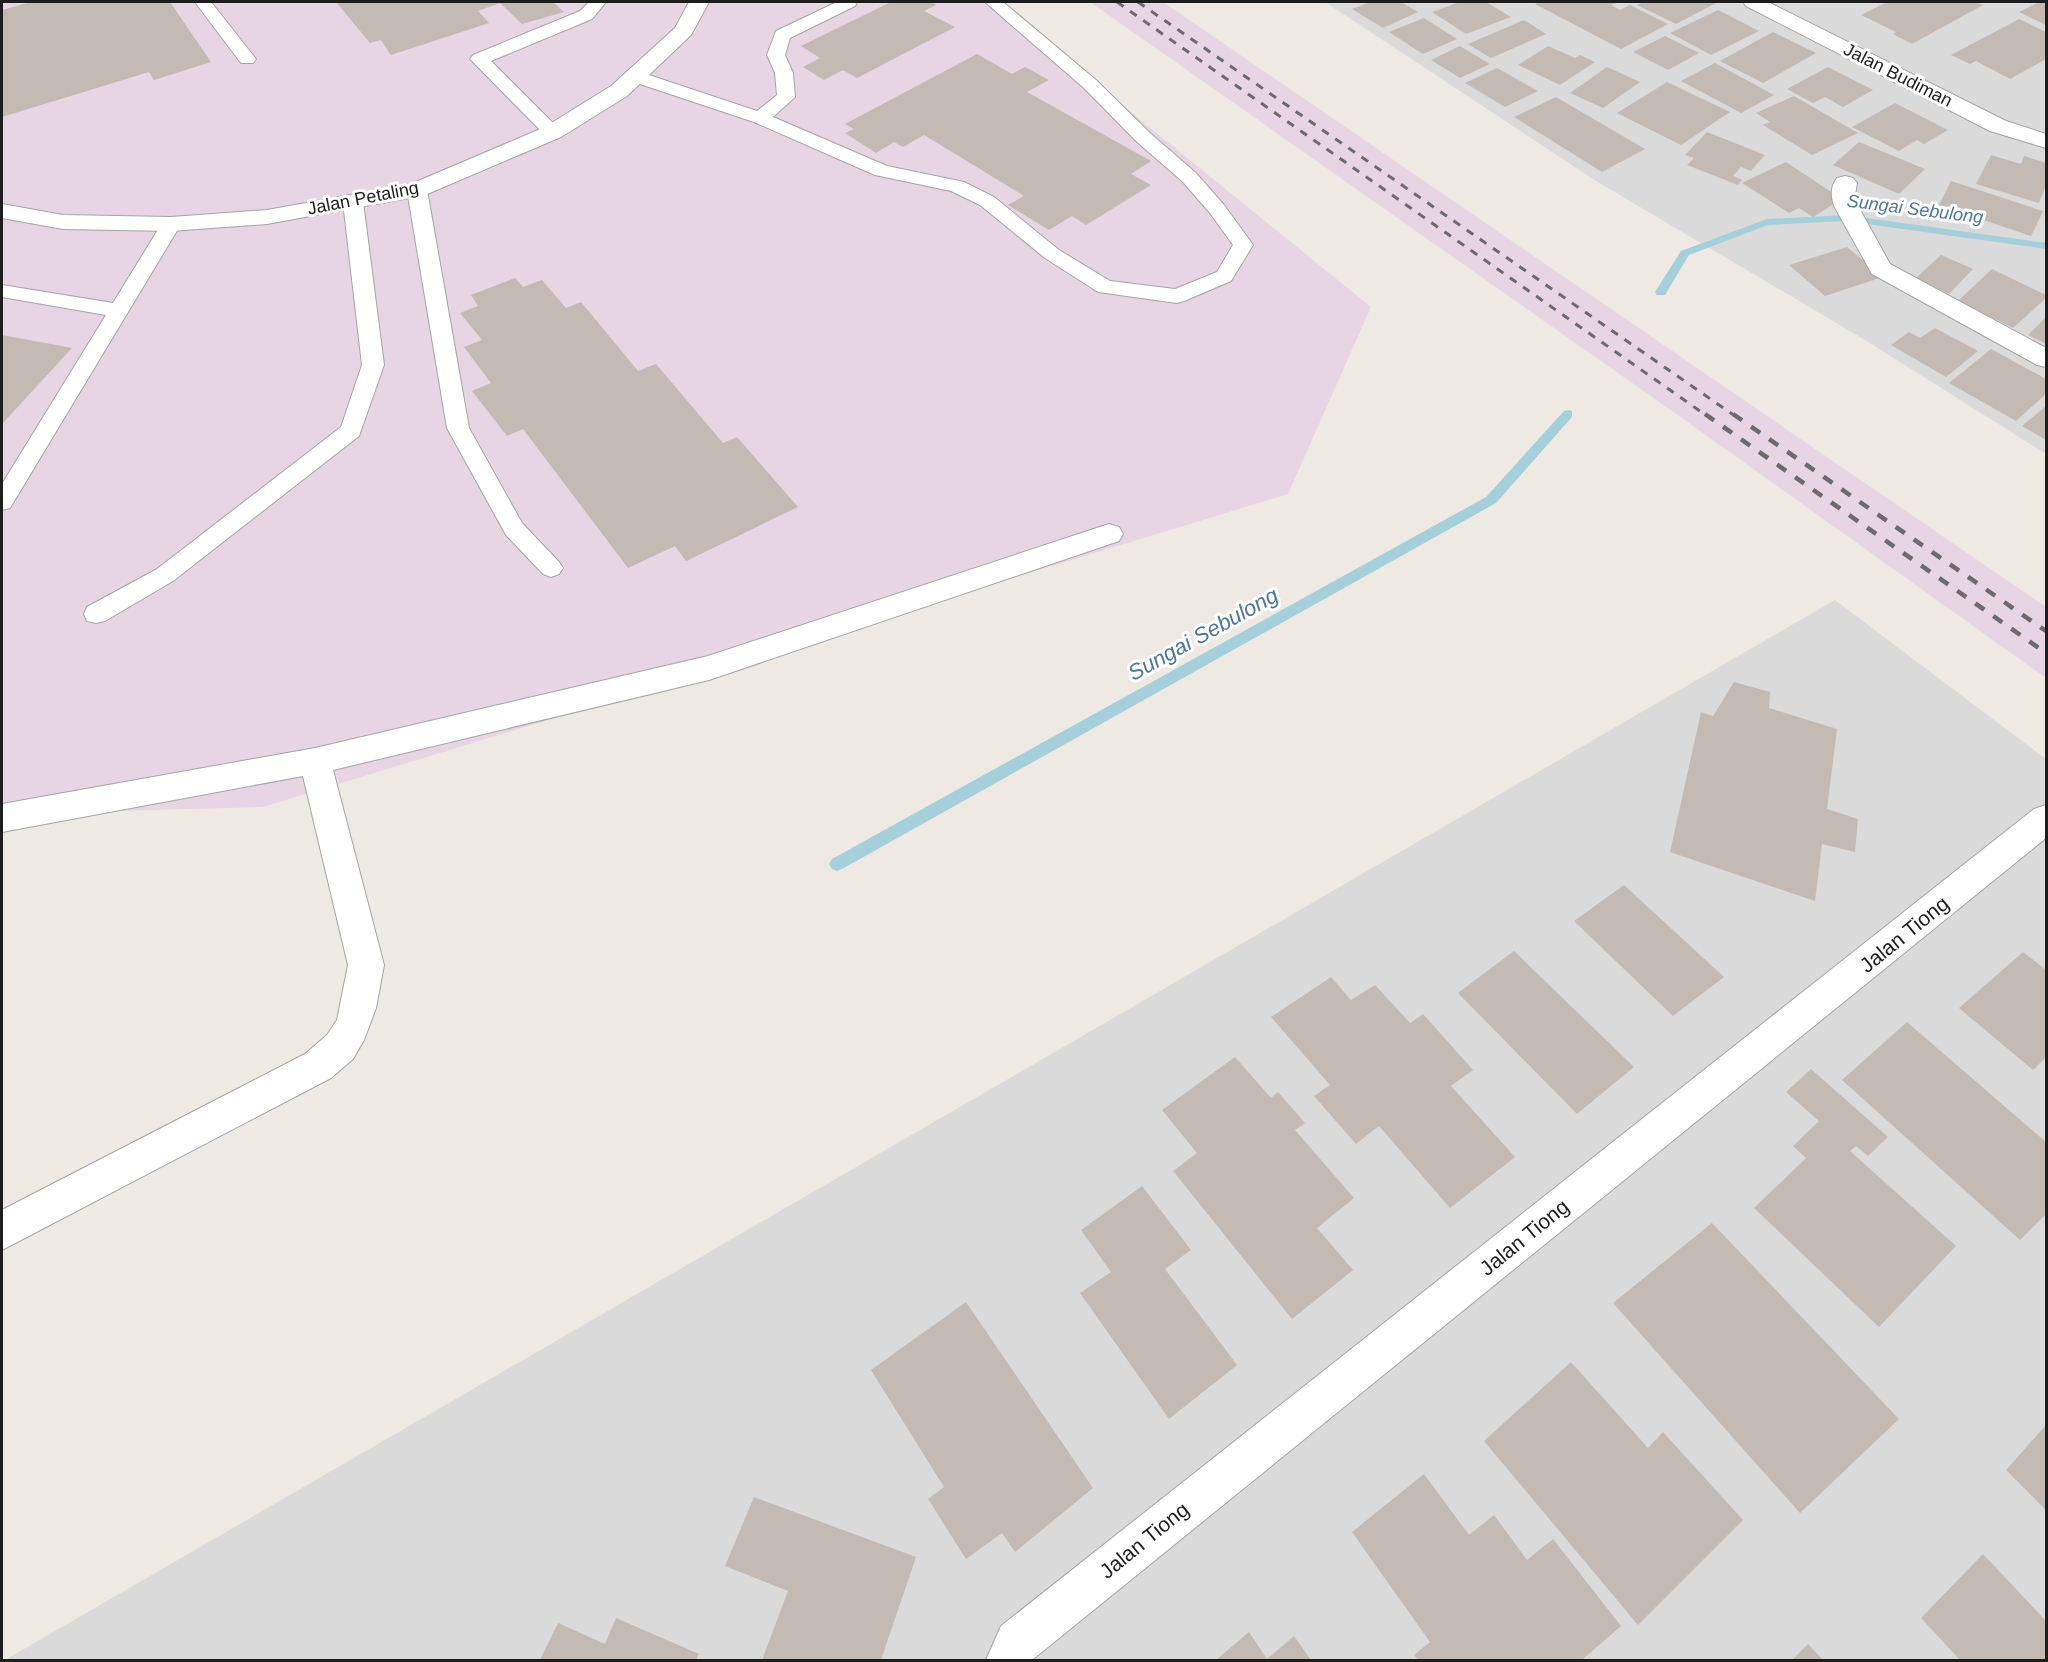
<svg xmlns="http://www.w3.org/2000/svg" width="2048" height="1662" font-family="Arial,sans-serif">
<style>
.residential{fill:#dbdada}
.industrial{fill:#e7d5e4}
.lines{fill:none;stroke-linecap:round;stroke-linejoin:round}
.stream{fill:#a5cfdb;fill-rule:evenodd}
.building{fill:#c2bab3}
.lane-casing{stroke:#a4a4a4;stroke-width:2}
.street-casing{stroke:#a4a4a4;stroke-width:2}
.lane{fill:#fff;fill-rule:evenodd}
.street{fill:#fff;fill-rule:evenodd}
.rail-far1{stroke:#6b6b6b;stroke-width:3;stroke-dasharray:8 8;stroke-linecap:butt}
.rail{stroke:#6b6b6b;stroke-width:4.5;stroke-dasharray:11 11;stroke-linecap:butt}
.labels{text-anchor:middle;dominant-baseline:central;stroke-width:6;stroke-linejoin:round;paint-order:stroke}
.far-street-label{font-size:18px;fill:#1d1d1d;stroke:#fff}
.far-water-label{font-size:18px;font-style:italic;fill:#4976a2;stroke:#fff}
.street-label{font-size:21px;fill:#1d1d1d;stroke:#fff}
.water-label{font-size:22px;font-style:italic;fill:#4976a2;stroke:#fff}
</style>
<rect width="100%" height="100%" fill="#eeeae3"/>
<!-- residential -->
<path class="residential" d="M1325,2H2046V454L1865,340L1596,181Z
M1835,600L2046,759V1660H5Z"/>
<!-- industrial -->
<path class="industrial" d="M2,2H995L1371,307L1288,494L263,807L2,814Z
M1090,2H1163L2046,607V678L1665,406Z"/>
<g class="lines">
<!-- stream -->
<path class="stream" d="M1845,215L2046,243V249L1845,221L1768,225L1689,255L1665,295H1657L1655,292L1681,251L1767,219Z
M1568,410L1572,411V417L1496,503L842,869L837,871L832,869L829,864L832,859L1486,497L1564,411Z"/>
</g>
<!-- building -->
<path class="building" d="M31,2H170L211,62L154,80L149,72L2,117V10Z
M336,2H553L564,12L522,24L500,3L478,11L489,23L391,55L381,40L370,43Z
M887,2H931L936,5L924,11L955,27L857,78L843,70L824,80L803,67L820,58L801,46L889,3Z
M1370,2H1401L1418,12L1383,28L1352,9Z
M1460,2H1486L1511,17L1466,34L1432,12Z
M1540,2H1619L1611,5L1620,10L1630,5L1668,24L1621,49L1535,4Z
M1643,2H1718L1676,24L1637,5Z
M1887,2H1975L1983,5L1912,44L1893,34L1896,32L1861,15Z
M2039,2H2046V25L2019,12Z
M1718,10L1759,31L1711,55L1670,33Z
M1424,18L1457,39L1423,54L1389,32Z
M2019,19L2046,32V59L2010,79L1976,61L1970,64L1951,55Z
M1524,20L1546,34L1491,58L1468,44Z
M1773,32L1816,53L1763,83L1720,61Z
M1665,36L1699,53L1668,70L1633,52Z
M1460,46L1490,64L1460,78L1431,60Z
M1548,46L1575,58L1580,55L1595,62L1560,85L1518,65Z
M977,54L1012,74L1025,67L1049,80L1027,92L1151,161L1131,174L1151,185L1086,225L1072,216L1049,230L1008,205L1024,196L924,135L903,147L894,142L876,153L845,133L854,129L845,124Z
M1715,63L1774,95L1741,113L1681,81Z
M1607,67L1640,82L1603,108L1570,93Z
M1828,67L1873,90L1843,107L1825,97L1813,103L1787,89Z
M1497,68L1538,91L1505,107L1465,83Z
M1667,82L1730,112L1681,145L1617,113Z
M1794,96L1858,133L1812,155L1763,125L1770,122L1756,113Z
M1556,97L1645,149L1602,172L1514,117Z
M1895,103L1948,130L1924,144L1917,140L1899,151L1852,127Z
M1707,132L1765,155L1751,171L1741,167L1733,176L1742,180L1738,185L1687,165L1694,158L1685,155Z
M1859,142L1925,169L1899,194L1833,165Z
M1991,155L2021,164L2024,156L2046,163V185L2039,203L1976,184Z
M1786,162L1842,199L1813,217L1799,208L1789,213L1742,183Z
M1951,181L2043,211L2031,236L1939,205Z
M1847,247L1883,277L1825,296L1789,265Z
M1941,255L1973,269L1949,294L1916,278Z
M1992,269L2046,295V298L2013,328L1958,301Z
M515,278L523,287L542,280L566,308L581,302L638,371L656,364L723,443L737,437L798,507L686,561L675,546L628,568L523,429L507,436L472,391L491,383L464,347L482,340L460,313L478,306L471,295Z
M2046,317V344L2028,335Z
M1935,328L1978,351L1946,377L1891,345L1909,332L1920,338Z
M2,335L72,348L2,424Z
M1991,349L2046,379V394L2016,421L1949,383Z
M2046,406V440L2022,426Z
M1734,682L1770,692L1769,708L1837,729L1827,809L1858,819L1855,852L1822,844L1815,901L1670,852L1701,712L1713,716Z
M1624,885L1724,977L1673,1016L1574,921Z
M1514,951L1634,1067L1577,1114L1458,993Z
M2023,952L2046,970V1057L2033,1070L1959,1008Z
M1331,977L1351,1000L1375,985L1410,1023L1423,1014L1473,1070L1451,1086L1515,1157L1450,1208L1379,1126L1356,1144L1314,1096L1330,1085L1271,1017Z
M1907,1022L2046,1142V1214L2020,1240L1842,1080Z
M1235,1057L1271,1098L1278,1092L1305,1123L1295,1130L1354,1198L1317,1228L1353,1270L1292,1319L1173,1171L1197,1153L1162,1110Z
M1811,1069L1888,1137L1868,1156L1856,1146L1850,1151L1956,1246L1879,1327L1754,1208L1806,1158L1793,1146L1819,1121L1786,1092Z
M1142,1186L1191,1250L1165,1269L1237,1365L1169,1419L1080,1293L1111,1272L1081,1230Z
M1712,1223L1899,1419L1800,1513L1613,1303Z
M966,1302L1093,1488L1015,1552L1002,1533L966,1559L928,1499L944,1487L871,1370Z
M1571,1362L1648,1448L1663,1432L1743,1520L1638,1625L1484,1441Z
M2046,1425V1510L2006,1470Z
M1424,1474L1469,1535L1494,1515L1527,1560L1553,1539L1621,1626L1582,1660H1418L1414,1655L1430,1642L1352,1532Z
M754,1497L916,1557L881,1660H762L788,1591L725,1566Z
M1983,1554L2046,1621V1660H1960L1921,1618Z
M616,1618L699,1654L696,1660H540L558,1623L605,1644Z
M1249,1632L1267,1659L1294,1636L1311,1660H1216Z
M1808,1644L1823,1660H1792Z"/>
<g class="lines">
<!-- lane casing -->
<g class="lane-casing">
<path id="lane" d="M195,2H211L256,59L253,63H241Z
M589,2H606L592,19L491,61L562,132L560,136H546L470,59L473,55L580,11Z
M837,2H857L855,6L790,38L785,55L793,73L795,97L773,117L887,166L964,182L994,197L1059,250L1110,281L1175,289L1217,272L1233,245L1210,213L1182,181L1137,142L1084,88L985,2H1003L1096,80L1151,134L1196,173L1224,205L1253,245L1231,281L1184,301L1177,303L1098,292L1045,258L980,205L951,191L875,175L754,122L628,80L625,76L628,72H640L757,111L777,95L775,73L767,55L776,31Z
M417,184L424,186L427,190L469,428L522,523L559,562L563,568L559,574L551,577L543,574L506,535L447,428L407,190L410,186Z
M353,196L360,198L363,202L384,365L359,436L173,581L105,621L96,623L87,621L84,614L87,607L157,569L341,427L362,365L343,202L346,198Z
M171,218L178,220L181,224L10,508L2,510V484L106,315L2,297V285L113,303L164,220Z"/>
</g>
<!-- street casing -->
<g class="street-casing">
<path id="street" d="M689,2H709L691,35L627,96L561,137L425,195L267,224L171,231L63,229L2,218V204L63,215L171,217L267,210L411,184L545,127L611,86L675,28Z
M1743,2H1768L2006,121L2046,134V148L1990,131L1746,6Z
M1845,176L1853,178L1857,183L1855,195L1858,206L1890,264L2046,348V367L2037,365L1872,274L1834,206C1831,196 1830,187 1837,178Z
M1109,524L1119,527L1123,534L1119,541L709,680L333,770L384,965L376,1008L364,1040L353,1059L331,1078L2,1250V1210L305,1054L327,1035L337,1020L348,965L303,776L2,832V804L315,748L708,656Z
M2046,805V838L1032,1660H986L1001,1626L2034,809Z"/>
</g>
<!-- lane -->
<use href="#lane" class="lane"/>
<!-- street -->
<use href="#street" class="street"/>
<!-- rail-far1 -->
<path class="rail-far1" d="M1117,2L1707,416
M1138,2L1735,416"/>
<!-- rail -->
<path class="rail" d="M1705,414L2046,653
M1733,414L2046,631"/>
</g>
<g class="labels">
<!-- far-street labels -->
<g class="far-street-label">
<text transform="translate(1898 75) rotate(27)">Jalan Budiman</text>
<text transform="translate(363 198) rotate(-11)">Jalan Petaling</text>
</g>
<!-- far-water labels -->
<g class="far-water-label">
<text transform="translate(1915 209) rotate(7)">Sungai Sebulong</text>
</g>
<!-- street labels -->
<g class="street-label">
<text transform="translate(1904 934) rotate(-39)">Jalan Tiong</text>
<text transform="translate(1524 1237) rotate(-39)">Jalan Tiong</text>
<text transform="translate(1144 1540) rotate(-39)">Jalan Tiong</text>
</g>
<!-- water labels -->
<g class="water-label">
<text transform="translate(1203 634) rotate(-29)">Sungai Sebulong</text>
</g>
</g>
<!-- border -->
<rect width="2048" height="1662" fill="none" stroke="#1d1d1d" stroke-width="6"/>
</svg>
